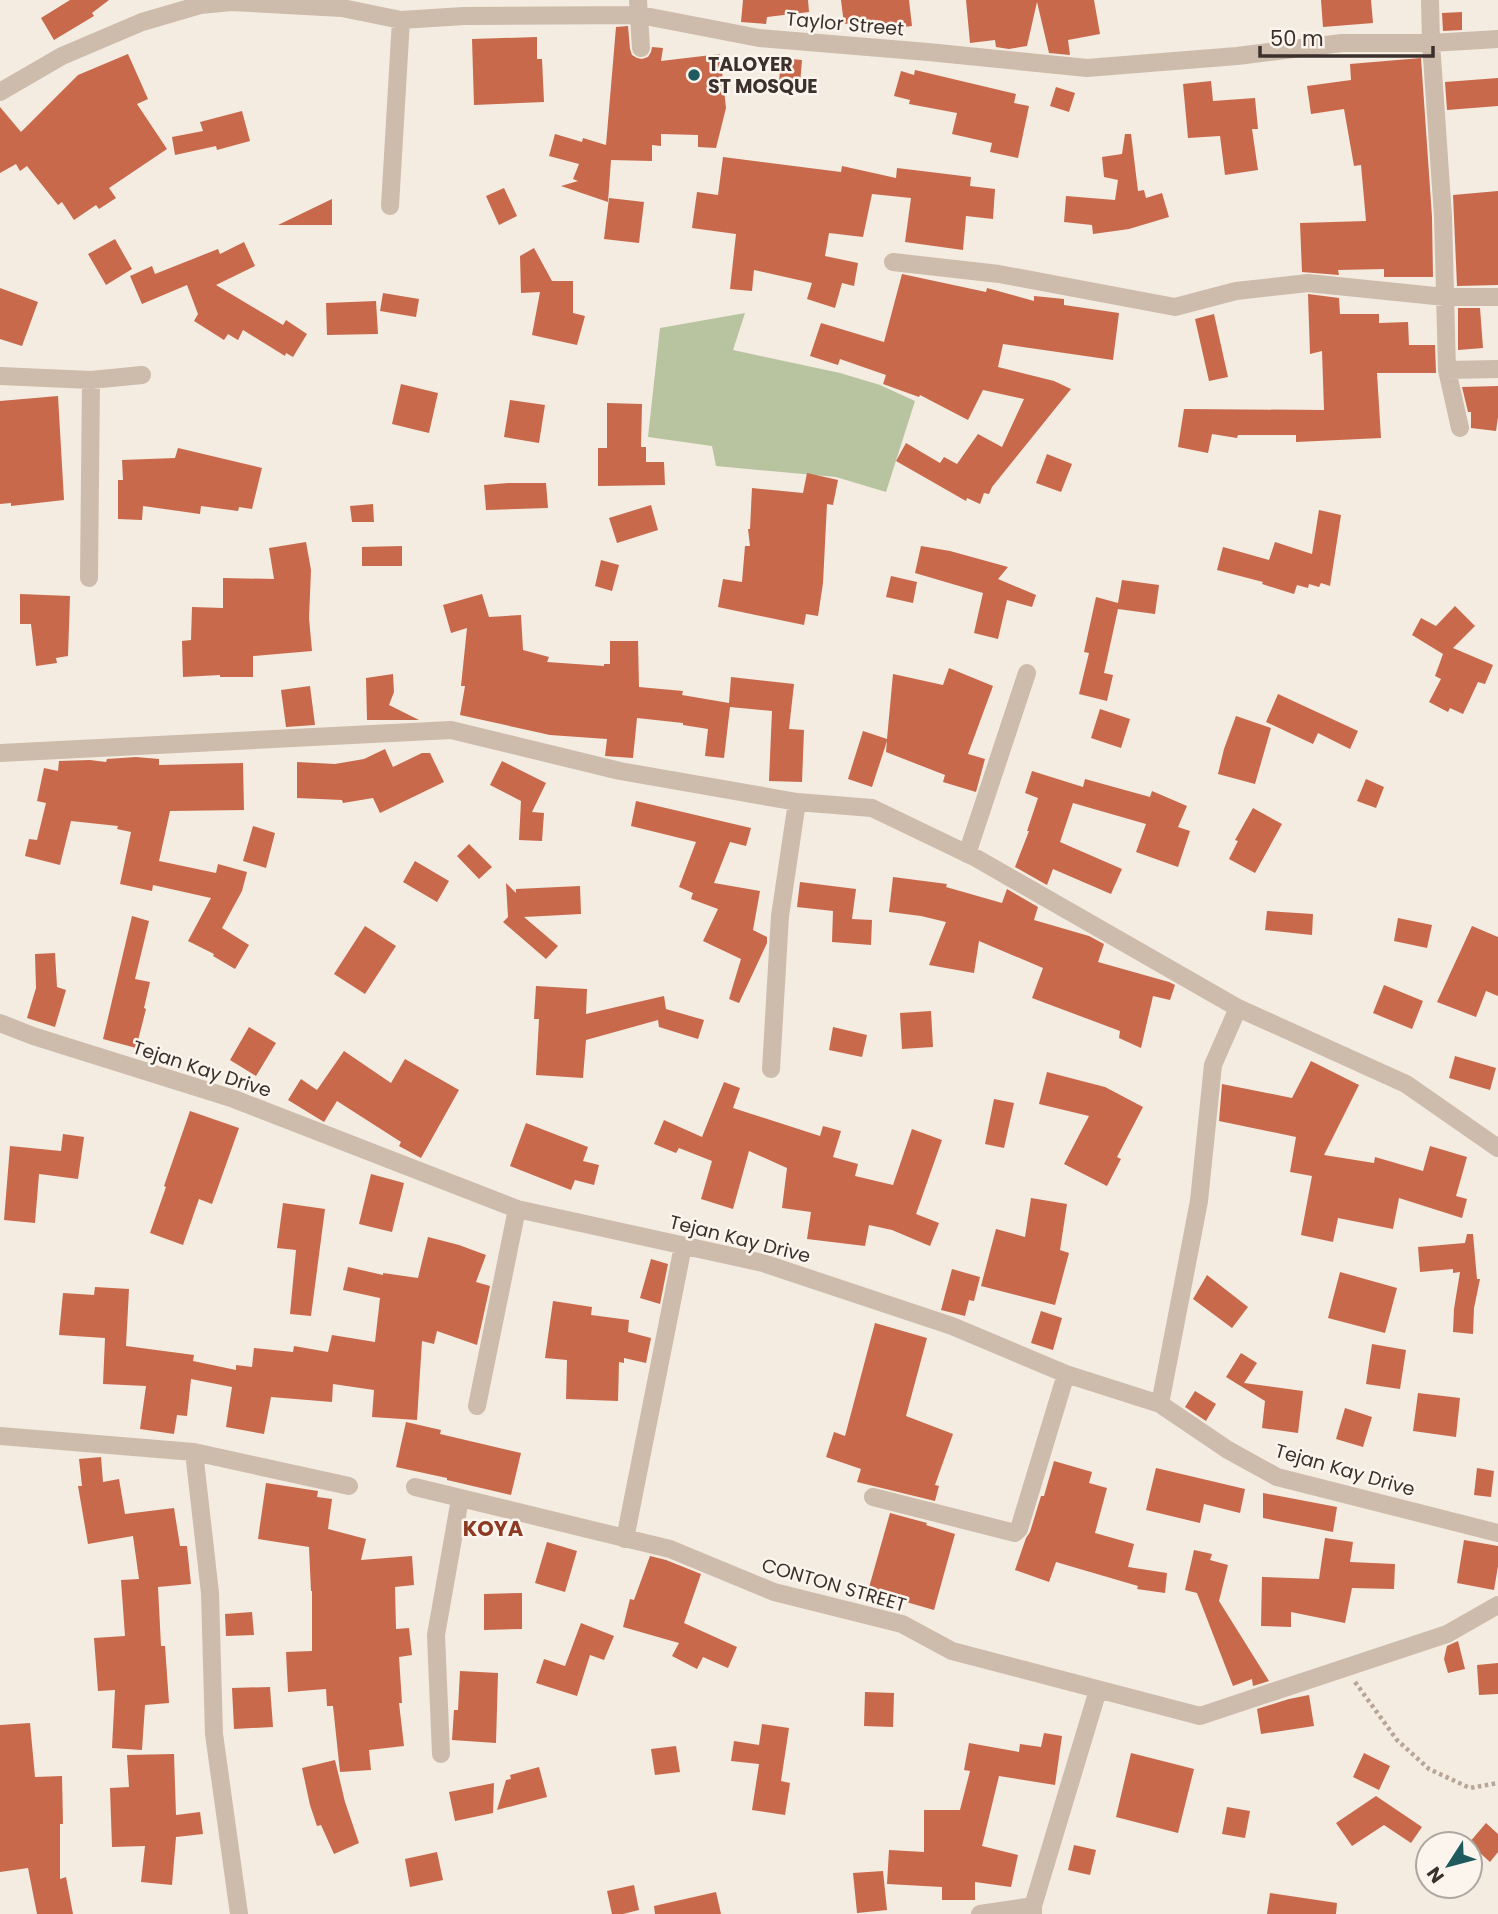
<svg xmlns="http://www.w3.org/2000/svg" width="1498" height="1914" font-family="Poppins,sans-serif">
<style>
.green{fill:#b8c4a0}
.building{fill:#c8694b}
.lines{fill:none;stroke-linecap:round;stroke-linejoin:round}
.path{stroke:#b9a596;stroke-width:4.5;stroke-dasharray:3.5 3.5;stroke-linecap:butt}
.street{stroke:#cdbbac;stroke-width:18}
.poi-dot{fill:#1f5a5e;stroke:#fbf5ee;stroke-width:2.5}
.labels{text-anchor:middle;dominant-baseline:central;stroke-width:5;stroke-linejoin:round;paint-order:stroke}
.street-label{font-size:19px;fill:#3b302b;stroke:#fbf5ee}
.poi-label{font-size:19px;font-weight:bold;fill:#3b302b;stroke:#fbf5ee;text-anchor:start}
.neighbourhood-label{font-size:21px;font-weight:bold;fill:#8c3b22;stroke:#fbf5ee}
</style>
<rect width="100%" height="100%" fill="#f4ebe1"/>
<!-- green -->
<path class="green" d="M745,313L733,350L840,373L880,385L915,401L886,492L836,477L716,466L712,446L648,437L660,328Z"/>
<!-- building -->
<path class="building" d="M70,0H109L92,13L94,16L54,40L41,18Z
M743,0H808L809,12L767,17L766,24L741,22Z
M841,0H909L912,26L880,30L878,20L844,24Z
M966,0H1094L1100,34L1068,40L1070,55L1049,53L1037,2L1027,46L1009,49L996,47L995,40L970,43Z
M1321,0H1371L1373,23L1323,27Z
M1462,12V30L1443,31L1442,13Z
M628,26L630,49L632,55L637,58L642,59L648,57L651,52L652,47L663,48L661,61L720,54L726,108L716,148L698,147V135L661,134V146L652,145V161L611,160L608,202L561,186L578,181L573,179L579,164L549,156L555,134L582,142L583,138L606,145L616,27Z
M537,37V59H542L544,102L474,105L472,39Z
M128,54L148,99L137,104L167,149L109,188L116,198L99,209L96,205L74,220L62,202L58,205L27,166L20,171L16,164L0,173V107L21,132L78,75Z
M781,58L802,60L800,84L779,82Z
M1421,58L1432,217L1433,277H1384V269L1338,270L1339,275L1302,272L1300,223L1366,221L1361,165L1354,166L1344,109L1311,114L1307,86L1351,80L1350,64Z
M915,70L1016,94L1014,103L1029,106L1018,158L990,152L992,143L952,134L957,113L909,104L910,100L894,96L901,71L914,75Z
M1498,78V106L1447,110L1445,82Z
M1211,81L1213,101L1255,98L1258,129H1252L1258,170L1225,175L1220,136L1188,138L1183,84Z
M1056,87L1075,93L1069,112L1050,106Z
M242,111L250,141L217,150L216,146L175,155L172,137L203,131L200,122Z
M1125,134H1131L1138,191L1144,190L1146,198L1162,193L1169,217L1129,229L1093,234L1092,225L1064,222L1066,196L1115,200L1118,180L1104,177L1102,157L1122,154Z
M723,157L841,172L842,166L896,178L897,168L971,177L970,186L995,189L993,219L966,216L963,250L905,242L911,198L872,194L863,237L829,233L825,256L858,263L854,286L842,283L835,308L807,299L812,283L754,270L752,291L730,289L736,234L692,228L697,192L718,195Z
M504,188L517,216L499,225L486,196Z
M1498,191V285L1457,286L1453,195Z
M609,198L644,202L639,243L604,239Z
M332,199V225H278Z
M115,239L132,269L106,285L88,254Z
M244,242L255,266L216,285L283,325L286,320L307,334L293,357L286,353L285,356L243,330L238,340L228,334L224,340L194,321L198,314L187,285L142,304L130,276L152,266L155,274L218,249L220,254Z
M534,248L552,281H573V313L585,316L577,345L532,335L540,292L521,293L520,256Z
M902,274L986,292L987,288L1034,301V296L1064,299V305L1119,313L1113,360L1003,344L998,367L1054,381L1071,389L992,487L989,494L984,493L980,504L967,498L966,501L896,461L906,443L940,463L944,457L957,464L978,434L1002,447L1024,399L983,390L968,420L920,395L919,397L883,384L886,375L840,359L838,365L810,356L821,323L884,342Z
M0,288L38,302L22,346L0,339Z
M383,293L419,299L416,317L380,311Z
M1308,294L1339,298L1340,314H1379V323L1408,322L1409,345H1435L1436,373H1377L1381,438L1296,442V435H1238L1237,438L1212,434L1208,453L1178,447L1184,409L1324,410L1322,351L1310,354Z
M376,301L378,334L327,335L326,303Z
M1458,308H1480L1483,348L1458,350Z
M1214,314L1228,377L1209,381L1195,319Z
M401,384L438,393L429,433L392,424Z
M1498,386V417L1496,431L1471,428V412H1468L1462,387Z
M58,396L64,500L11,506V503L0,504V401Z
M510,400L545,405L539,443L504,437Z
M607,403L642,404L641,447H646V462H664L665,485L598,486V448H607Z
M178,448L262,468L252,509L239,507L238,511L201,506L200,514L143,506L142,520L118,519V480H123L122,460L175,458Z
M1047,454L1072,464L1061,492L1036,483Z
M807,473L838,480L833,505L827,504L823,583L818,616L806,614L804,625L718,607L723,579L742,582L745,546H750L748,529H750L752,488L803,493Z
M508,483H546L548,508L486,510L484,485Z
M373,504L374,522H352L350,506Z
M651,505L658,530L617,543L609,518Z
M1319,510L1341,515L1330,586L1321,583L1319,587L1309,584L1308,588L1297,585L1294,594L1262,584L1263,582L1217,570L1223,547L1269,560L1275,542L1312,554Z
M306,542L311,570L309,618L312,651L253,656V677H220V675L183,677L182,641L191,640L192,607L223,608V578L274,579L269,548Z
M402,546V566H362V547Z
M921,546L950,551L1008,567L998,579L1036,595L1032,607L1007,600L998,639L974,633L983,593L915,573Z
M601,560L619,565L612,591L595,586Z
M891,576L917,582L913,603L886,597Z
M1122,580L1159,585L1155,614L1118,609L1104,673L1113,675L1107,701L1079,694L1089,653L1084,652L1096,597L1118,603Z
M20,594L70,596L68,656L56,658L57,663L36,666L31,624H20Z
M482,594L489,617L521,615L523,650L549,657L547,662L604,666V664H610V641H638L639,687L683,691L682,695L729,703L731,677L794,684L789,729L804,730L802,782L769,781L772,711L730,707L724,758L705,756L708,729L683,725V723L637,718L633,758L605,756L607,739L550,735L460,715L465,686H461L467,628L451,633L443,605Z
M1455,606L1475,626L1453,648L1493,665L1485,684L1478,682L1463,714L1450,708L1448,712L1429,702L1441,679L1435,676L1443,654L1412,635L1421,618L1436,626Z
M949,668L993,686L968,754L985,759L976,792L943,782L945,775L886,752L887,741L872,787L848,779L863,731L887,739L893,674L943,685Z
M393,674L394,692L389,705L419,720H367L366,678Z
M310,686L315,725L286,727L281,690Z
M1278,694L1358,731L1350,749L1318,733L1313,744L1266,722Z
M1100,709L1130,719L1121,748L1091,738Z
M1236,716L1271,728L1255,784L1218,774L1224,749Z
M385,749L393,767L422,753H430L444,782L380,813L373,798L343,803L342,800L297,798V762L335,764L364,759Z
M136,757L159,759V765L243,763L244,810L170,811L159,861L216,873L218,864L247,872L242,891L222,928L249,945L235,969L213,956L214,954L188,941L211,898L153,885L152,891L120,884L131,832L117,829L118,826L71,821L60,865L25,856L29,839L37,840L46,803L37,801L44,768L58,771L59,761L90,760L106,762L107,759Z
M502,761L546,783L532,812L544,813L542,841L519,840L521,801L490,785Z
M1032,771L1083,787L1085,779L1150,797L1152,791L1187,806L1178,827L1190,831L1178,867L1136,852L1146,824L1073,803L1060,842L1122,869L1111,894L1053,869L1047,885L1015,867L1029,831H1027L1038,798L1025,793Z
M1366,779L1384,787L1376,808L1357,801Z
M636,801L751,828L746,846L730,842L714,883L760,891L753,930L767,937V943L739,1003L729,999L741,959L703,941L718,909L691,899L693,893L679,887L696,842L631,826Z
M1253,808L1282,824L1255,873L1229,859L1238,841L1235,840Z
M253,826L275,833L266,868L243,861Z
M469,844L492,867L479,879L457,856Z
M415,861L449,881L437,902L403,882Z
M893,877L947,884L946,887L1002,903L1007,889L1038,907L1034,920L1089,936L1104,944L1098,962L1169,982L1175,985L1170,1000L1153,996L1141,1048L1119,1038L1120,1031L1032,998L1043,968L979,941L974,973L929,965L946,922L921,916L889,912Z
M800,882L856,889L852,919L872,920L871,945L832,942L833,911L797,907Z
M506,883L516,893V889L580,886L581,914L524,917L558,946L546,959L503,922L508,917Z
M1267,911L1313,914L1312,935L1265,930Z
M132,916L149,921L135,979L150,982L144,1008L146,1009L136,1048L103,1039Z
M1398,918L1432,925L1427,948L1394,941Z
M365,926L396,946L365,994L334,974Z
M1472,926L1498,937V996L1486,991L1476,1017L1437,1002Z
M55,953L57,987L66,990L55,1027L27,1018L36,988L35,954Z
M1384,985L1423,1001L1412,1029L1373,1013Z
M536,986L587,989L586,1014L664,996L666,1009L704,1020L698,1039L659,1027L658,1020L586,1040L583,1078L536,1075L539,1019H534Z
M931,1011L933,1047L902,1049L900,1013Z
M249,1027L276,1043L256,1076L230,1060Z
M833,1027L867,1035L862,1057L829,1050Z
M344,1051L391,1083L405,1059L459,1090L421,1158L399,1146L401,1142L337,1101L324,1122L288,1100L301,1079L317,1090Z
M1455,1056L1496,1068L1490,1090L1449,1078Z
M1311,1061L1359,1085L1324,1155L1374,1163L1375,1157L1423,1171L1430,1146L1467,1157L1456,1196L1467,1199L1462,1218L1399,1198L1393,1229L1338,1218L1333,1242L1301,1235L1312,1176L1290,1172L1296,1137L1219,1121L1222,1084L1292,1098Z
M1047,1072L1105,1087L1143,1107L1117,1157L1121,1159L1107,1186L1064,1164L1089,1116L1039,1104Z
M724,1082L740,1088L733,1108L820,1136L823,1126L841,1131L833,1157L858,1164L855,1176L893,1185L912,1129L942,1140L916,1214L939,1223L930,1246L892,1230L869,1225L865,1246L807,1239L811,1212L782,1208L787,1168L749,1151L733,1209L701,1199L712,1161L679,1148L676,1153L654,1144L664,1120L702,1137Z
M994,1099L1014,1103L1004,1148L985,1144Z
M190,1111L239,1128L212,1204L199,1199L183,1245L150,1233L166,1187L164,1186Z
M526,1123L588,1147L583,1161L599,1165L594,1185L575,1180L571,1190L510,1166Z
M63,1134L84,1137L78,1179L39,1174L35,1223L4,1220L10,1146L61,1151Z
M371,1174L404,1183L392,1232L359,1224Z
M1031,1198L1067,1204L1060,1250L1069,1253L1055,1305L981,1286L996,1229L1025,1237Z
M283,1203L325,1209L311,1316L290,1314L296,1250L277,1248Z
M1467,1234H1473L1477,1279H1480L1474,1308L1473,1334L1453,1332L1454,1309L1460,1272L1453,1273V1269L1420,1272L1418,1247L1465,1243Z
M428,1237L459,1245L486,1255L476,1282L490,1286L477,1345L437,1331L434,1344L422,1341L417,1420L372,1417L374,1390L333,1384L332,1402L271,1397L264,1434L226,1427L232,1387L191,1379L187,1416L177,1415L174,1434L140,1429L146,1386L103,1384L105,1338L59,1335L63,1293L94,1295L95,1287L129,1289L126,1346L194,1355L193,1361L236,1370V1365L252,1367L254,1348L293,1352L294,1346L328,1352L332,1335L375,1342L380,1298L343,1290L348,1267L383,1275V1273L418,1278Z
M651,1259L668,1264L660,1304L640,1298Z
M952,1269L980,1277L974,1301L969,1300L965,1316L941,1310Z
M1340,1272L1397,1288L1385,1333L1328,1318Z
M1207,1275L1248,1307L1232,1328L1193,1299Z
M553,1301L592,1307L591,1315L629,1320L628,1332L651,1338L646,1363L624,1358V1363L619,1362L618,1401L566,1399L567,1360L545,1358Z
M1041,1311L1062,1318L1053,1350L1031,1343Z
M875,1323L927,1338L906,1416L953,1434L935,1485L939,1486L935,1501L857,1482L861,1469L826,1457L834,1432L845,1436Z
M1372,1344L1406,1350L1400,1389L1366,1384Z
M1241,1353L1257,1363L1244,1383L1303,1391L1298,1433L1262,1428L1265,1401L1226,1377Z
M1195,1391L1216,1404L1206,1421L1185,1407Z
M1418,1393L1460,1398L1456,1437L1413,1431Z
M1345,1408L1372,1417L1363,1447L1336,1439Z
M406,1422L441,1430L440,1434L521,1453L511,1495L447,1480V1478L396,1467Z
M101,1457L103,1482L119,1479L125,1514L174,1508L180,1546H187L191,1584L158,1587L161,1646H165L169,1703L145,1705L142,1750L112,1748L115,1690L98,1691L94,1638L125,1636L121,1580L139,1579L133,1536L88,1544L78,1486H82L79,1459Z
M1054,1461L1092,1472L1089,1483L1107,1488L1095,1533L1134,1544L1128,1567L1167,1573L1165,1593L1137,1589L1138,1586L1056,1562L1049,1582L1015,1570L1026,1538L1030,1532L1041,1496H1044Z
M1156,1468L1245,1489L1240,1513L1204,1504L1200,1523L1146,1510Z
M1477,1468L1494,1471L1491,1497L1474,1495Z
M266,1483L318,1491L317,1497L332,1499L328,1529L366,1539L361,1560L412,1556L414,1585L395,1587L396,1629L409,1628L412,1655L399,1657L402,1703H399L404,1746L369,1750L371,1770L340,1772L333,1706H327L326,1689L288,1692L286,1652L312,1651V1591H311L309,1547L258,1539Z
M1263,1493L1337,1507L1333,1532L1263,1518Z
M890,1513L927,1523L926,1525L955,1534L934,1610L868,1591Z
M1325,1538L1353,1542L1350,1562L1395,1564L1394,1589L1352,1588L1345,1623L1291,1612V1627L1261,1626L1262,1577L1319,1579Z
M1464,1540L1498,1546V1566L1494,1590L1457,1583Z
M547,1542L577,1551L565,1592L535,1583Z
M1194,1550L1212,1554L1210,1560L1228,1565L1219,1601L1269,1681L1253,1686L1252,1679L1233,1686L1197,1593L1185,1590Z
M650,1556L666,1560L701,1574L684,1623L737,1647L728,1668L703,1657L697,1669L672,1656L679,1643L623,1627L630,1599L634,1600Z
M522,1593V1629L484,1630V1594Z
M252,1612L254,1635L226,1636L225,1614Z
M581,1623L614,1636L604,1660L590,1655L577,1696L536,1683L544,1659L565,1666Z
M1458,1641L1465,1669L1448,1673L1444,1659L1447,1646Z
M1498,1663V1694L1479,1695L1477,1665Z
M460,1671L498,1673L496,1743L452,1740L454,1710H458Z
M270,1687L273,1727L234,1729L232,1688Z
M865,1692L894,1693L893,1727L864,1726Z
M1309,1695L1314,1726L1261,1734L1257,1709L1289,1699Z
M30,1723L35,1777L62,1776L63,1824H60V1879L66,1877L73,1914H37L28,1868L0,1872V1725Z
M762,1724L789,1728L781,1781L790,1783L785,1815L752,1810L759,1764L731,1761L734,1741L759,1745Z
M1044,1733L1062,1736L1055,1785L999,1776L982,1846L1018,1855L1011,1887L975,1882V1900H942V1887L887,1884L889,1850L924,1852V1810H960L970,1771L964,1770L969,1743L1019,1752L1020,1744L1041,1747Z
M676,1746L680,1772L655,1775L651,1749Z
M1131,1753L1194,1769L1178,1833L1116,1817Z
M1364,1753L1390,1766L1379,1790L1353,1777Z
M174,1754L176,1815L200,1812L203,1834L176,1837L172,1885L141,1882L145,1846L112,1847L110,1788L129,1787L127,1755Z
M335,1760L345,1802L359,1843L334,1854L321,1825L317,1826L310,1805L302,1768Z
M539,1767L547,1797L497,1810L506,1780L511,1779L510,1775Z
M494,1783L493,1813L455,1821L449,1792Z
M1376,1796L1422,1827L1411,1843L1384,1825L1352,1846L1336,1823Z
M1227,1807L1250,1811L1245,1838L1222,1834Z
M1486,1823L1498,1834V1852L1490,1862L1469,1843Z
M1074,1845L1096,1850L1090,1875L1068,1870Z
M437,1852L443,1880L410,1887L405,1859Z
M883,1871L887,1910L857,1913L853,1873Z
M634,1885L639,1910L623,1914H612L607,1891Z
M716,1892L721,1914H655L654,1906Z
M1270,1893L1337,1903L1336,1914H1267Z"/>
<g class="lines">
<!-- path -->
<path class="path" d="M1355,1682L1397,1740L1429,1769L1470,1788L1498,1783"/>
<!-- street -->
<path class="street" d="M638,0L641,48
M1430,0L1431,43L1443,216L1447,370L1460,428
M0,92L62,56L142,22L200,5L231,2L342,8L401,20L464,16L640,15L759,38L928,52L1087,68L1237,56L1342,43H1431L1498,39
M390,206L401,20
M893,262L999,274L1175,307L1236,291L1308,283L1445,297H1498
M1447,370L1498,369
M0,376L91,380L142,375
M89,578L91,380
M0,753L451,730L620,771L797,802L872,808L976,858L1238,1008L1406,1084L1498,1148
M967,854L1027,673
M0,1023L33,1036L234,1099L517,1209L763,1263L952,1326L1066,1374L1160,1404L1228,1450L1277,1477L1498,1533
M771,1069L780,916L797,802
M1160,1404L1199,1201L1213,1065L1238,1008
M477,1406L517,1209
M0,1436L194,1452L210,1593L214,1734L239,1914
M194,1452L349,1486
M415,1487L670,1549L774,1592L902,1624L952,1651L1200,1716L1447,1634L1498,1605
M873,1497L1015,1533L1019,1529L1066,1374
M625,1539L683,1246
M441,1754L436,1635L460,1499
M980,1914L1033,1906
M1033,1914V1906L1098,1690"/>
</g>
<!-- markers -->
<circle class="poi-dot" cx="694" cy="75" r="7"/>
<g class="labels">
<!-- street labels -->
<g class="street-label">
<text transform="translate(845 24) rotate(5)">Taylor Street</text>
<text transform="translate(202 1069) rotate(18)">Tejan Kay Drive</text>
<text transform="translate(740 1239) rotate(14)">Tejan Kay Drive</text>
<text transform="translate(1345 1470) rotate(16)">Tejan Kay Drive</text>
<text transform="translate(834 1585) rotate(16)">CONTON STREET</text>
</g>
<!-- poi labels -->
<g class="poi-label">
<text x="708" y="64">TALOYER<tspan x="708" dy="22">ST MOSQUE</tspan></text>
</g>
<!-- neighbourhood labels -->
<g class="neighbourhood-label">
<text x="493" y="1528">KOYA</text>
</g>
</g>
<!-- north arrow -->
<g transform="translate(1449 1865) rotate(234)"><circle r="33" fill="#fbf5ee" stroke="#aea6a0" stroke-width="2"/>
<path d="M0-5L12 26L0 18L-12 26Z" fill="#1f5a5e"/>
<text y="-10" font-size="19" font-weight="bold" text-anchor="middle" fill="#3b302b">N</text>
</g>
<!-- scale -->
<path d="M1260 46v10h173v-10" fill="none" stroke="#3b302b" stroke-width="3.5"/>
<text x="1270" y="46" font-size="21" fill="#3b302b" stroke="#fbf5ee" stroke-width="5" paint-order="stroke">50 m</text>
</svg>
